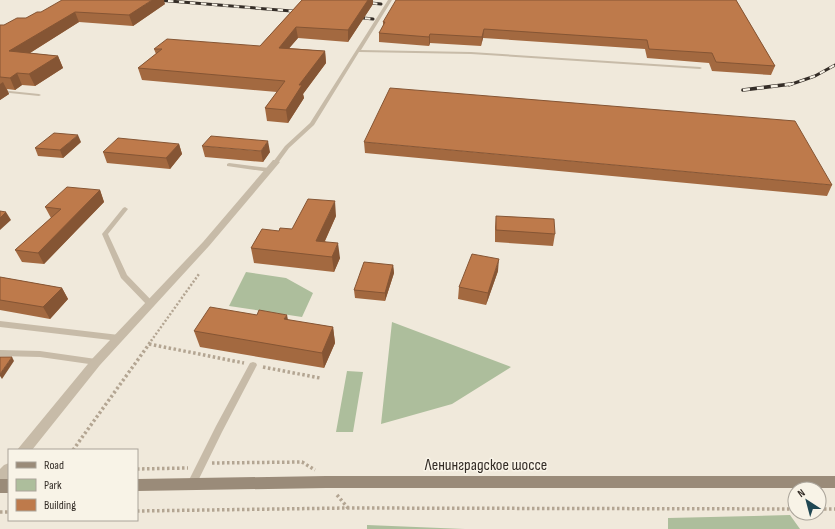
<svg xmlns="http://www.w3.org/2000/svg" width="835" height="529" font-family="'Sofia Sans Condensed',sans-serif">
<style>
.green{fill:#adbe9c}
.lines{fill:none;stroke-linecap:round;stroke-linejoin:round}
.path-far1{stroke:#b3a592;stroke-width:2.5;stroke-dasharray:2 2;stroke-linecap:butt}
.path{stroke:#b3a592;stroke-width:3.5;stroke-dasharray:2.5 2.5;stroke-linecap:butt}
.lane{fill:#c7bba8;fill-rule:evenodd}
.street{fill:#c7bba8;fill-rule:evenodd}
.secondary{fill:#9a8b79;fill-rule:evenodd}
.rail-far1-casing{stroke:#342d27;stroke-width:3}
.rail-casing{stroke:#342d27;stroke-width:3.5}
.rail-far1{stroke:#f8f3e7;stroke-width:2;stroke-dasharray:5.5;stroke-linecap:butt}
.rail{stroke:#f8f3e7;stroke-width:2.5;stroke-dasharray:7;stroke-linecap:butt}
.wall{fill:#a36940}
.shaded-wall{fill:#855534}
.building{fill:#be7a4b;stroke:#855534}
.labels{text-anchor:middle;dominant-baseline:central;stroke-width:3;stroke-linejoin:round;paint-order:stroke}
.near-street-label{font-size:16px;fill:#342d27;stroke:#f8f3e7}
</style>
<rect width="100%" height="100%" fill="#f0e9db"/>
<!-- green -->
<path class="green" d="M246,272L286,278L313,293L302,317L229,306Z
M392,322L511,367L452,404L381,424Z
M347,371L363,372L353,432H336Z
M790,515L800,529H668V518Z
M367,525L465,529H367Z"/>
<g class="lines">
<!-- path-far1 -->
<path class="path-far1" d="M151,341L199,274"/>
<!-- path -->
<path class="path" d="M149,344L244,363
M263,367L320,378
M73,450L152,340
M212,463L302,462L315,470
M137,469L188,468
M337,495L348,508
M819,509H835
M137,511L348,508L795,509
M0,512H9"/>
<!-- lane -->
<path class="lane" d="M388,0H392L361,50L471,52L700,67L702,68L700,69L471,54L359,52L314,125L289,148L278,163H274L273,162L285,146L310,123Z
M0,90L39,94L41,95L39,96L0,92Z
M229,163L269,168L272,170L269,172L227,166V164Z
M125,207L128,209L108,234L127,275L154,303L153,305H147L121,278L102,234L123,208Z
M0,321L119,335L122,336L123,338L122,340L119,341L0,327Z
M0,350L40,351L96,359L99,360L100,362L99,364L96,365L40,357L0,356Z
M253,362L256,363L257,365L222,432L195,487L192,489L189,487L187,484L216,426L250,363Z"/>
<!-- street -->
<path class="street" d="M273,160H276L280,162L209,246L100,365L32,450H17L92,359L203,242Z
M9,463V479L5,484L0,485V469L4,465Z"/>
<!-- secondary -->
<path class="secondary" d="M326,476H835V488H326L137,491V479Z
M0,479H9V493H0Z"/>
<!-- rail-far1 casing -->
<g class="rail-far1-casing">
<path id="rail-far1" d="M157,0L304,12
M361,2L381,4
M354,17L373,19
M789,85L815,76L835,65"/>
</g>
<!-- rail casing -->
<g class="rail-casing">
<path id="rail" d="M743,90L791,84"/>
</g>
<!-- rail-far1 -->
<use href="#rail-far1" class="rail-far1"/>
<!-- rail -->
<use href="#rail" class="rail"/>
</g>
<!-- wall -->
<path class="wall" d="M302,0H373V4L348,42L298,38L289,48L325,51L326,63L303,94L304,98L288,123L267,121L265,108L277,92L142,80L138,68L156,54L154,49L260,46Z
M736,0L775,66L771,75L712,71L709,63L647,58L645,49L483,38L481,46L430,43L429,46L379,42V33L383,27V22Z
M165,4L133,26L79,22L30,53L58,56L63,68L35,86L22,85L15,90L7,89L9,94L0,100V25H4L26,18L41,12Z
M81,142L63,158L38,156L35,148Z
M364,142L832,185L827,196L365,153Z
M179,144L182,154L170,169L107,163L103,152Z
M202,146L270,152L263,162L205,157Z
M100,190L104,202L44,264L22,262L15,250L51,218L45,207Z
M336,216L325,241L340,258L334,272L254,263L251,248L279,231L292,229Z
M496,216L555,234L553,246L495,242V227Z
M393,265L394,273L385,301L355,298L354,290Z
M498,271L486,305L458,299L459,287Z
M0,277L62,288L68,299L50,319L0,310Z
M288,320L333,327L335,343L324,368L200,347L194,331Z"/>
<!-- shaded-wall -->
<path class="shaded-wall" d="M152,0H164L165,4L133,26L129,15Z
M368,0H373V4L348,42V30Z
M75,12L79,22L14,63L9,51Z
M296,27L298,38L280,59L279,48Z
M484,29L483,38L481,46L482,37Z
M430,34V43L429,46V37Z
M325,51L326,63L303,94L304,98L288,123L286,110L299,85Z
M58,56L63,68L35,86L29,74Z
M17,73L22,85L15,90L10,78Z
M3,82L9,94L0,100V84Z
M78,135L81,142L63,158L60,150Z
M268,141L270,152L263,162L261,151Z
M179,144L182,154L170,169L166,158Z
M100,190L104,202L44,264L38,253Z
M335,201L336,216L318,256L316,241Z
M6,212L11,220L0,230V218Z
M338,243L340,258L334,272L332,257Z
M499,259L498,271L486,305L488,293Z
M393,265L394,273L385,301V293Z
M62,288L68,299L50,319L43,307Z
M287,315L290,330L284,319Z
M333,327L335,343L324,368L322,353Z
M12,357L14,361L2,379L0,376V374Z"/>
<!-- building -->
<path class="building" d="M62,0H152L129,15L75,12L9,51L58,56L29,74L17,73L10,78L0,77V25H4L17,18H26L37,12H41Z
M302,0H368L348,30L296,27L279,48L325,51L299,85H302L286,110L265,108L285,81L138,68L162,49H154L167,39L260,46Z
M396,0H736L775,66L716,62L712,53L649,49L647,40L484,29L482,37L430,34L429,37L379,33L385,22H383Z
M390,88L795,121L832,185L364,142Z
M54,133L78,135L60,150L35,148Z
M211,136L268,141L261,151L202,146Z
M118,138L179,144L166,158L103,152Z
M67,187L100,190L38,253L15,250L61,209L45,207Z
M308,199L335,201L316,241L338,243L332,257L251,248L262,229L279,231L280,228L292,229Z
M0,211L6,212L0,218Z
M496,216L554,219L555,234L496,230Z
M472,254L499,259L488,293L459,287Z
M364,262L393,265L385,293L354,290Z
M0,277L62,288L43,307L0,300Z
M210,307L257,315L259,310L287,315L284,319L333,327L322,353L194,331Z
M0,357H12L0,374Z"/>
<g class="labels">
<!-- near-street labels -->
<g class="near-street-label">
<text x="486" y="465">Ленинградское шоссе</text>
</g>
</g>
<!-- legend -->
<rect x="8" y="449" width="130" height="72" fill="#f8f3e7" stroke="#aaa49a"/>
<rect x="16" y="462" width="20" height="6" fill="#9a8b79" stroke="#aaa49a"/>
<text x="44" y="469" font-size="12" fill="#342d27">Road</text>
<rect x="16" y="479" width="20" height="12" fill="#adbe9c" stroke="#aaa49a"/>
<text x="44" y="489" font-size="12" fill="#342d27">Park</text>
<rect x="16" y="499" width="20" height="12" fill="#be7a4b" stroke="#aaa49a"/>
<text x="44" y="509" font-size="12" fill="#342d27">Building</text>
<!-- north arrow -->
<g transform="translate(807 501) rotate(324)"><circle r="19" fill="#f8f3e7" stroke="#aaa49a"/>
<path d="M0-3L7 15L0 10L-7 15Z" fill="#204753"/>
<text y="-6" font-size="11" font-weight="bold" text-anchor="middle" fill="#342d27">N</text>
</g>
</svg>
